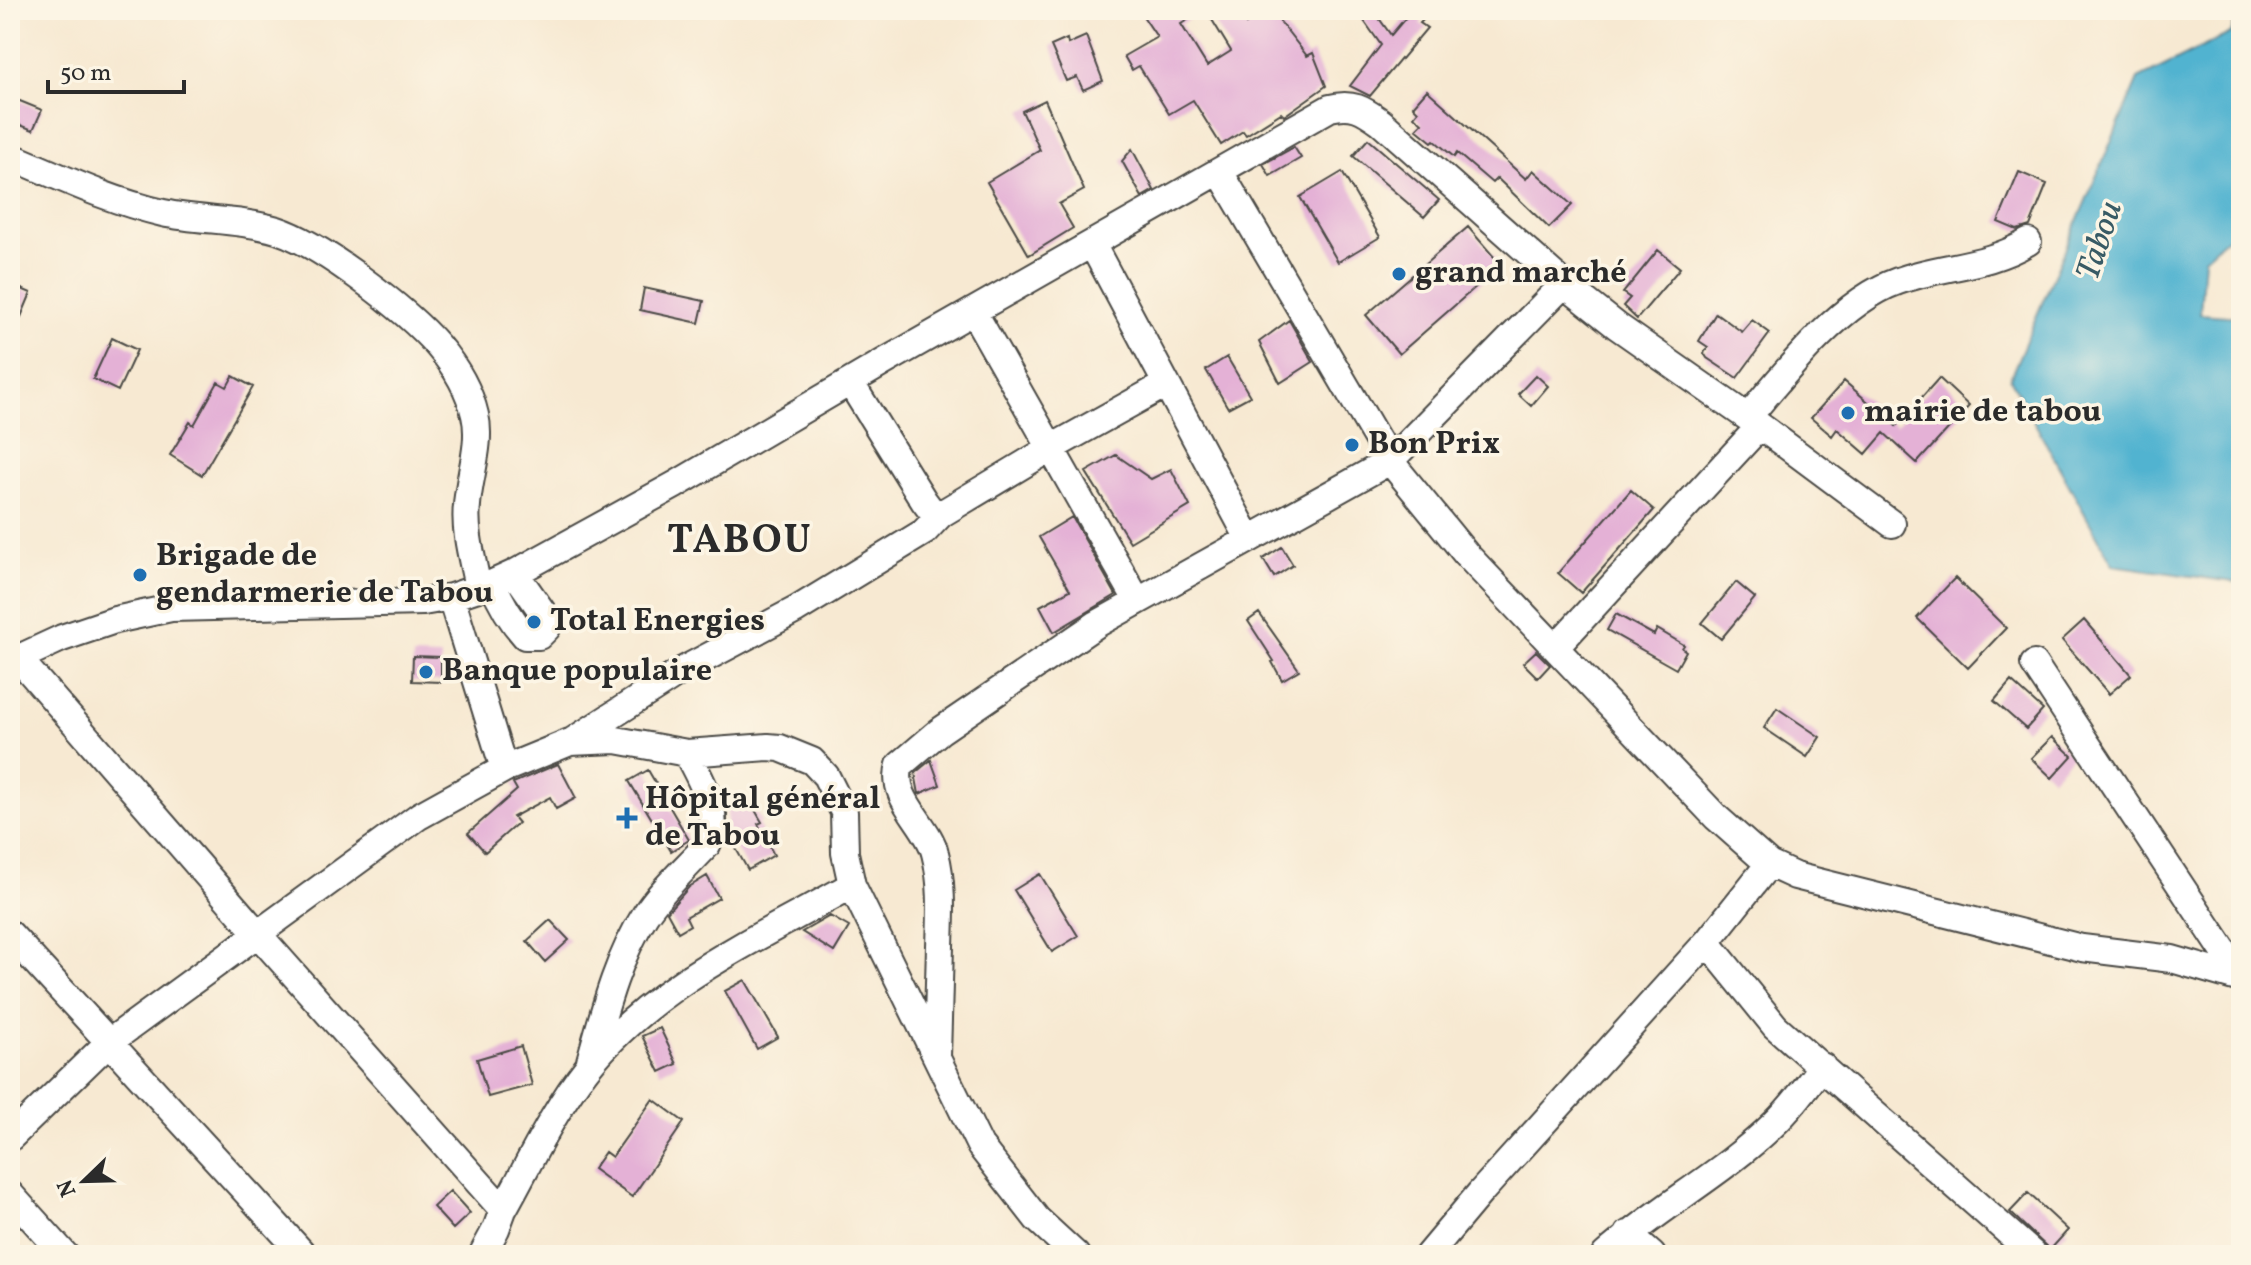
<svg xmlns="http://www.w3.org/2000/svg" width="2251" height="1265" font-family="Vollkorn,serif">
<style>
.water{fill:#51b3d0;stroke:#3e6f7e;stroke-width:2}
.building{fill:#e4b1d6}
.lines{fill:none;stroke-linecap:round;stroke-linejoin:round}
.minor-casing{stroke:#4a4844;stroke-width:30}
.minor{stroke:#fff;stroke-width:26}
.poi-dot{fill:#1f6fb2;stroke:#fcf5e5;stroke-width:3}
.labels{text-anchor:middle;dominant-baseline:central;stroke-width:7;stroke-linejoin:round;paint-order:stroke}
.poi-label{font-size:32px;font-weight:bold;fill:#2b2b2b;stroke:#fcf5e5;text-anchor:start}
.water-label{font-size:34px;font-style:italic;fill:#385b65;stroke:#fcf5e5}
.district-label{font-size:40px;font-weight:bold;letter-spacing:2px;fill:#2b2b2b;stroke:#fcf5e5}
</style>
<rect width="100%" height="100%" fill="#fcf5e5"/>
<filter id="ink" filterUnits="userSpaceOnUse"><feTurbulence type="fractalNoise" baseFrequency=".0125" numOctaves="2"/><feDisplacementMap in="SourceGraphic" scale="16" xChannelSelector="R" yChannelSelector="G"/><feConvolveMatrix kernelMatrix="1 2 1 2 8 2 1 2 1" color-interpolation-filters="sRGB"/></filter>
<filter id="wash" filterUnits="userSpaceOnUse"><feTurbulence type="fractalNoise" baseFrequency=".006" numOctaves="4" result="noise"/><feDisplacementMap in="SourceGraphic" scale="32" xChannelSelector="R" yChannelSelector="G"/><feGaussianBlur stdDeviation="1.8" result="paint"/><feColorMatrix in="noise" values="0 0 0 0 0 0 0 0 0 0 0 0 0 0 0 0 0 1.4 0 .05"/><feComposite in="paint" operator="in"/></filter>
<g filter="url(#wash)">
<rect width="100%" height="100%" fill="#f7e9d2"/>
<!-- water -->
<path class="water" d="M2238,10H2241V225L2204,258L2200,314L2241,317V583L2113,565L2010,378L2138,79L2231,33Z"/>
<g id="blocks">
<!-- building -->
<path class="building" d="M1152,10H1204L1181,24L1207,66L1231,51L1206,10H1238L1246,24L1262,10H1271L1307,56L1313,53L1326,86L1284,116L1281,113L1246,135L1243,131L1221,145L1193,100L1169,114L1139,66L1132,70L1124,56L1157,37L1143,16Z
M1373,10L1391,35L1412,10H1433L1420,23L1427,28L1370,96L1350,86L1381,45L1362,18Z
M1086,36L1103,81L1083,90L1077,77L1066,81L1051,46L1067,39L1068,44Z
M1427,90L1526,179L1533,170L1572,205L1549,228L1497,178L1492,183L1457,153L1454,157L1434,140L1432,142L1416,129L1422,123L1414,116L1418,111L1413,106Z
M10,97L42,110L33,130L10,121Z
M1045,100L1084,190L1059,204L1073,228L1029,255L987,182L1040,150L1022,111Z
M1368,139L1439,200L1424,217L1353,156Z
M1294,147L1301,158L1270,176L1263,164Z
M1132,149L1154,190L1142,197L1122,161Z
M1342,172L1380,237L1338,262L1300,197Z
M2019,172L2047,184L2030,226L2017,230L1998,222Z
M1468,227L1501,265L1399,354L1366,315Z
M1658,250L1680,268L1637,319L1623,306L1630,298L1623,293Z
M10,284L31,293L10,343Z
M644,288L704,301L699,323L640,310Z
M1716,313L1742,332L1752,320L1770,333L1737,378L1707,358L1704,353L1708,347L1699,341Z
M1289,320L1313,362L1280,383L1259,342Z
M112,338L137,350L118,391L93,379Z
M1227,357L1250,396L1228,408L1206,370Z
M1536,375L1548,386L1531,406L1518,394Z
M233,376L253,387L202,475L170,455L190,422L194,425L218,382L227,387Z
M1939,378L1969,406L1917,463L1884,433L1866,454L1837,429L1832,436L1811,418L1844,381L1896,426Z
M1116,455L1151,479L1171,469L1190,506L1130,542L1086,472Z
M1631,490L1654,510L1581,593L1558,573Z
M1072,517L1116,595L1054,632L1040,606L1070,590L1039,537Z
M1282,547L1293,565L1274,577L1263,559Z
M1955,578L2006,628L1968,668L1917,618Z
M1736,582L1755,598L1721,639L1702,623Z
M1259,613L1299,670L1282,680L1272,662L1274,661L1248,621Z
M1616,614L1654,635L1657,629L1684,645L1682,648L1686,651L1676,669L1607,630Z
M2084,620L2131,675L2109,694L2062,640Z
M1536,651L1550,665L1538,678L1523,663Z
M413,656L441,657V682L412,681Z
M2011,681L2043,710L2026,729L1994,701Z
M1777,708L1820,737L1807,757L1764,728Z
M2052,737L2072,756L2052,778L2031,758Z
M931,760L940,785L919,794L915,773Z
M558,764L576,798L556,809L550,797L513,817L518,823L485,852L468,833L517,790L513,783Z
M648,770L689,840L671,851L629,781Z
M748,798L762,822L758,824L774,855L748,870L727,833V809Z
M1040,874L1078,936L1052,952L1014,890Z
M707,876L719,898L686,917L690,925L678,932L667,912L689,887Z
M830,916L849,927L834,952L802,932Z
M550,920L569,940L545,962L527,941Z
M745,980L778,1037L757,1049L725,991Z
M660,1028L677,1064L660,1072L642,1036Z
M521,1046L532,1085L488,1097L477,1059Z
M653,1099L684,1122L632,1197L593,1169L605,1152L612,1157Z
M450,1191L470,1213L453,1229L433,1207Z
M2028,1193L2068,1230L2050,1250L2010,1212Z"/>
</g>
</g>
<g filter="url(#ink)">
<use href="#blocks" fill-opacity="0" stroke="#4a4844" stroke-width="2"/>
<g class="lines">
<!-- minor casing -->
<g class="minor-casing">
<path id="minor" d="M10,156C60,177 110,201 163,213C200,221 240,219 277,230C321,244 407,310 438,346C455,366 469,389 475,415C482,443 469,476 467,505C464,532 473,561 478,588
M1220,172L1390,461L1466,554L1716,817L1769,864L1795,876L2082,948L2172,959L2241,979
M1092,244L1248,537
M973,311L1137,600
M850,382L924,501L930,509L941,514L1051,448L1166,384
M1748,417C1785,372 1841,301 1898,281C1942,265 1987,267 2028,242
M493,583C501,604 510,619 525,636H539L547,628L546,617L515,573
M451,597L504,769
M1556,647L1760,426
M18,658L257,933L503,1210
M10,662L62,638L115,620L171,608L423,602L451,597L493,583L515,573L675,485L884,362L1330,108C1352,102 1363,109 1381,122L1564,284L1617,326L1760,426L1892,524
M2034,664L2241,977
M574,740L683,670L796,610L924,532L941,514
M10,934L304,1255
M1707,942L1775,1026L2034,1255
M937,1057C938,1020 939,983 940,946C941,915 943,883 935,853C928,824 889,798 900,765L940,731L1097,624L1390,461L1564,284
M590,1061C604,1011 617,959 645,915C661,890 687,867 707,845C723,813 701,782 687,753
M10,1138L108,1043L419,816L504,769L570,742L616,740L687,753L768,747L780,748L812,761L826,776L844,812L845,853L852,885L980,1146L1037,1219L1076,1255
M10,1194L65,1255
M1628,1234L1652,1255
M482,1255L496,1229L503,1210C530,1162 553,1111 587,1068C655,982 760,938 852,885
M1428,1255L1480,1193L1707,942L1769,864
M1605,1255C1659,1207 1724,1173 1775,1123C1793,1106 1807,1086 1822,1066"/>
</g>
<!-- minor -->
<use href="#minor" class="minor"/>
</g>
</g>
<!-- markers -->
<g class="poi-dot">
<circle cx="1399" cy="274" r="8"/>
<circle cx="1848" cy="413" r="8"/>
<circle cx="1352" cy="445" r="8"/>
<circle cx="140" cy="575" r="8"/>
<circle cx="534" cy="622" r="8"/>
<circle cx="426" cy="672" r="8"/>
<path d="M623 806h8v8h8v8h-8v8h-8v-8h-8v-8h8z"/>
</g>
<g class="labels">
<!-- poi labels -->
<g class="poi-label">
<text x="1415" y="274">grand marché</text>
<text x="1864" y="413">mairie de tabou</text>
<text x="1368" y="445">Bon Prix</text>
<text x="156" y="557">Brigade de<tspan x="156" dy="37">gendarmerie de Tabou</tspan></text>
<text x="550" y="622">Total Energies</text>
<text x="442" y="672">Banque populaire</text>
<text x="645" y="800">Hôpital général<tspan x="645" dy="37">de Tabou</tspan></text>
</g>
<!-- water labels -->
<g class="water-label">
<text transform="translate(2101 241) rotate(-72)">Tabou</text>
</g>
<!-- district labels -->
<g class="district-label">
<text x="740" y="542">TABOU</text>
</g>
</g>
<!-- margin -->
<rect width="2251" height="1265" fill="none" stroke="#fcf5e5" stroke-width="40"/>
<!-- north arrow -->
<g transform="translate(84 1181) rotate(247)" stroke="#fcf5e5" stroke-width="6" paint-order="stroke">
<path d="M0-6L14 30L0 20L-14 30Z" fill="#2b2b2b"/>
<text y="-12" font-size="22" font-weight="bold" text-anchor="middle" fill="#2b2b2b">N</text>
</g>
<!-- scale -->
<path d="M48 80v12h136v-12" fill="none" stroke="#2b2b2b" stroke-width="4"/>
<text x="60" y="80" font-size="24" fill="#2b2b2b" stroke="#fcf5e5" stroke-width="6" paint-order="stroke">50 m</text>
</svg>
